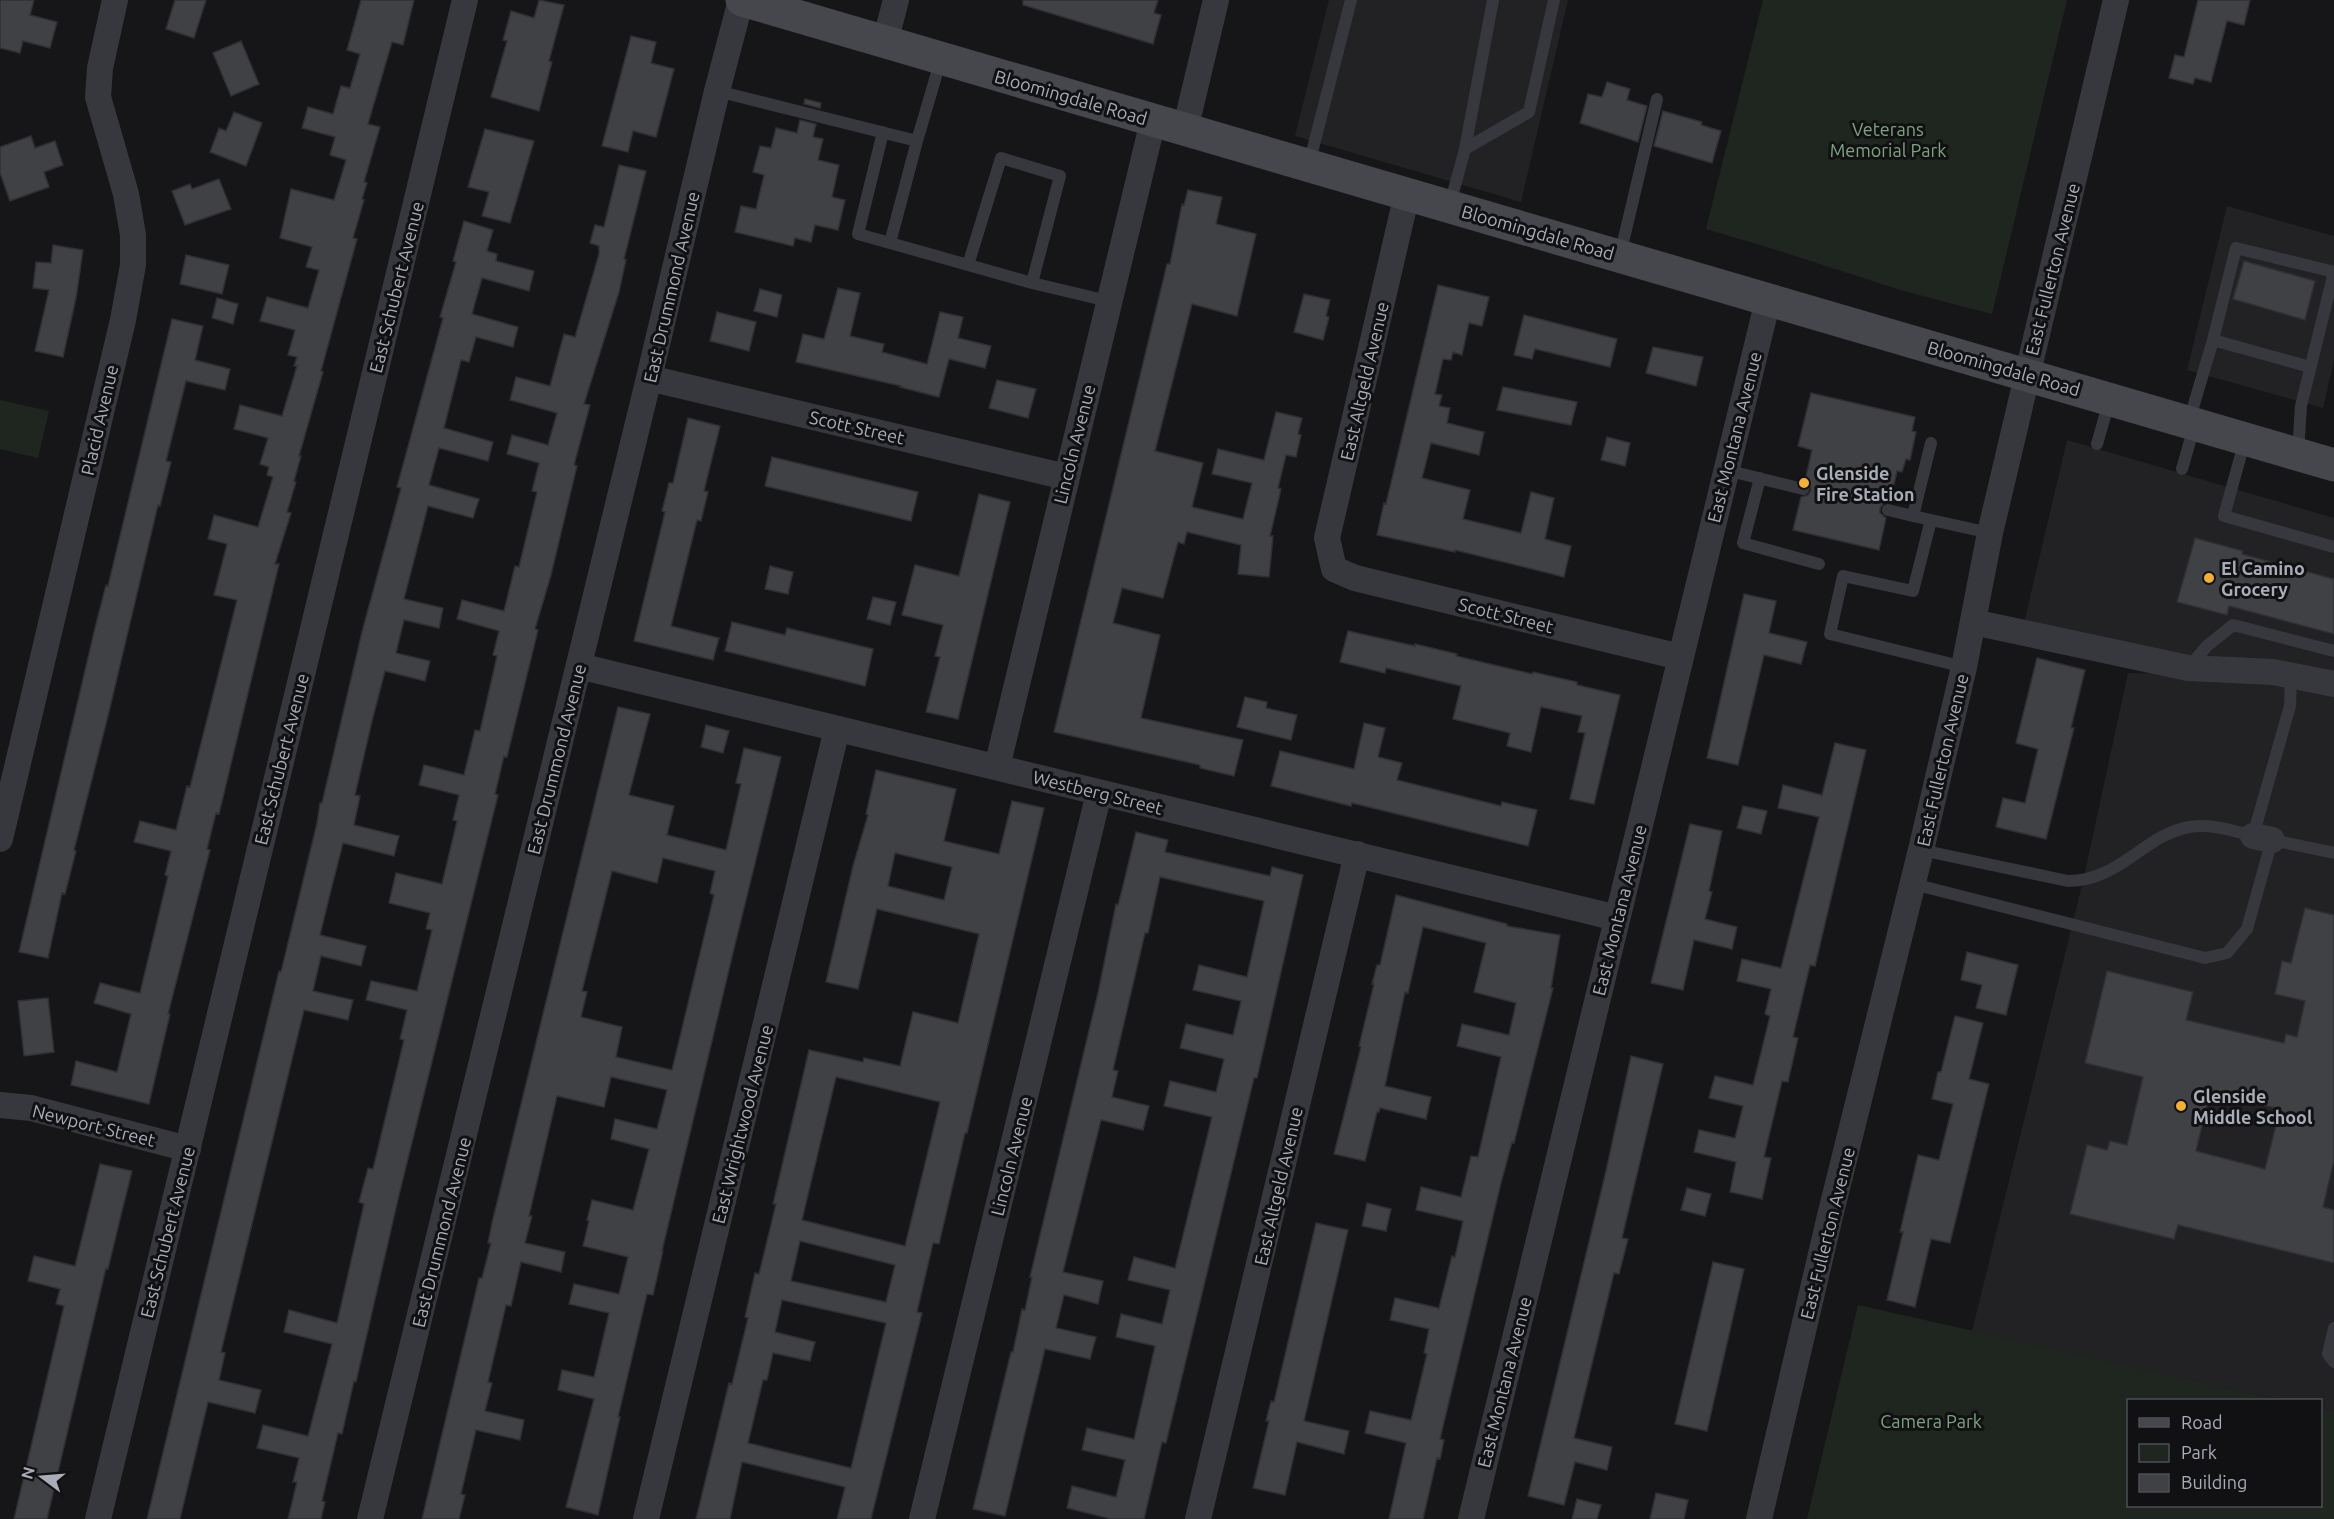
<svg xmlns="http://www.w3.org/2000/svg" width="2334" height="1519" font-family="Ubuntu,sans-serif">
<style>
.built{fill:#222225}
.green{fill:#1e261f}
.building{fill:#404145;stroke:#303034;stroke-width:1.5;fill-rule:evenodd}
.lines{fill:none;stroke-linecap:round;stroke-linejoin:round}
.lane{stroke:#37383d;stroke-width:12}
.street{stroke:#37383d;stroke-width:26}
.secondary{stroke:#45474d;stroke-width:33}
.poi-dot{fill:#f2b134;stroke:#111113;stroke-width:2}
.labels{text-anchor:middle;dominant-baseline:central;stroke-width:6;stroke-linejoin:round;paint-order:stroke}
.street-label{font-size:18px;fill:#a8adb8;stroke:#111113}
.park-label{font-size:18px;fill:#7fa381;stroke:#111113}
.poi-label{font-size:18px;font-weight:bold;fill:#a8adb8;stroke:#111113;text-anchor:start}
</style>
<rect width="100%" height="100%" fill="#161618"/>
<!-- built -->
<path class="built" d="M1329,0H1568L1521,202L1295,136Z
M2227,206L2334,236V361L2323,408L2187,370Z
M2067,440L2334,518V1412L2321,1409L2320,1400H2281L1972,1331L2083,881L2128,673L2239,675L2024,623Z"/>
<!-- green -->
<path class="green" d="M1763,0H2067L1992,314L1900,290L1783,252L1706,229Z
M0,400L49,411L38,458L0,449Z
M1858,1305L2281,1400H2128V1506H2320L2321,1409L2334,1412V1519H1807Z"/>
<!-- building -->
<path class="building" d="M0,0H34L30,15L57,22L50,48L23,41L20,53L0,48Z
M175,0H206L194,38L166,29Z
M361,0H414L403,45L392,42L368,124L380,127L364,182L367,183L362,199L364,200L353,238L357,239L321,371L323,372L299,456H301L294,481L296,482L287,512L291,513L275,564H279L219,814L216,813L207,849L210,850L168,1014H170L149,1104L71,1085L76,1061L117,1072L131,1014L94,1003L100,983L140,993L168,876L165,875L171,851L134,842L140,821L176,830L187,786L190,787L237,600L214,595L227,544L208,539L214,515L258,527L273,477L267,475L269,467L260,464L268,438L234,429L240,405L282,416L297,366H294L297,357L288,355L295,330L260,321L267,297L308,308L319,270L306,267L312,247L280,238L291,189L334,200L346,160L330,155L335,137L302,128L308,107L333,114L341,86L350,88L360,54L347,50Z
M539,0L564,5L549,61L552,62L539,111L491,97L507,41L503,40L511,11L534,18Z
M1023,0H1158L1154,13L1161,15L1153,44L1023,5Z
M2198,0H2250L2244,25L2227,21L2211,82L2195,78L2193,84L2169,78L2175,55L2184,57Z
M631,36L656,42L651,63L674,69L656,137L633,131L628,152L602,146Z
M241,41L259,84L231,96L213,53Z
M1607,82L1630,89L1627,100L1647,106L1638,142L1580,123L1588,94L1602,97Z
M805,99L821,103L820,108L804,104Z
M1663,111L1702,122L1701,125L1721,131L1712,163L1654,146Z
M234,112L262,123L246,166L210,152L219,128L226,131Z
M800,120L816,124L813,137L823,139L818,160L839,165L832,197L845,200L838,230L815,225L811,242L795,238L793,246L735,232L741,206L756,209L764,175L753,172L760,146L771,148L776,128L797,133Z
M485,129L534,141L510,223L482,216L489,192L468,187Z
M31,136L35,148L55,141L63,165L44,172L49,187L10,201L0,173V147Z
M619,165L646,171L624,259L626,260L619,292L584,404L590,405L574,465L577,466L551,575L535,629L538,630L507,757L504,756L495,794L498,795L399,1195L356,1382L354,1381L342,1434L338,1433L322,1501L325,1502L321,1519H288L297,1482H293L299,1458L257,1448L263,1425L308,1436L332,1344L284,1332L289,1310L337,1323L364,1204L359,1202L368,1168L373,1169L404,1040L400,1039L407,1010L366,1000L371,981L417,991L432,930L426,929L430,913L389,903L396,873L442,884L457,821L453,820L459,795L419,785L424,765L464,775L475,730L480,731L497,656L493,655L499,631L457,619L462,600L504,611L515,566L519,567L537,492L532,491L539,463L507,454L512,435L548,445L557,413L510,400L516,377L550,386L564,334L575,337L599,254V246L590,243L595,225L604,227Z
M219,179L231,209L185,225L172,191L190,184L192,189Z
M1188,190L1222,197L1216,224L1256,234L1237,316L1192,304L1155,451L1203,463L1192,507L1243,519L1252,483L1212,474L1218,449L1264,460L1276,412L1302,418L1298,434L1301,435L1296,457L1286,455L1278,488L1281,489L1270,536H1273L1269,577L1238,574L1241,545L1187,532L1184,544L1178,542L1163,598L1122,588L1113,623L1160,635L1141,718L1243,740L1234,776L1200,768V765L1054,732L1167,264H1170L1182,204L1184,205Z
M464,221L493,230L487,251L497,254L496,261L534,271L529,291L482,278L472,314L518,327L513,347L476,337L469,362L461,360L444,428L493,442L488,461L439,448L429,485L479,499L473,518L428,506L404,599L443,608L439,628L404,620L396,653L430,661L425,681L385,671L372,721L355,795L360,796L354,825L399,836L394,856L343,843L330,894L320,935L366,946L361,966L321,956L313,991L353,1000L348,1020L304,1010L221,1352L225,1353L219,1380L261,1390L255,1413L208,1402L180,1519H147L279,971L281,972L317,823L320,803H322L362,632L401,488L397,487L443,318L440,317L456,262L453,261Z
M53,245L83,250L76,298L63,357L35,351L49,290L33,288L36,262L51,263Z
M186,255L229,265L222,294L180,284Z
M2244,261L2315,281L2305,320L2233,299Z
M1438,285L1489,297L1482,326L1469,323L1462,355L1453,352L1451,360L1443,359L1435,394L1442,395L1439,406L1450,408L1447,423L1484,432L1479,455L1431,443L1422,478L1470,490L1463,519L1521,533L1531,492L1554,498L1545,539L1571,546L1564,577L1455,550V552L1377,535L1384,503L1386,504Z
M838,288L860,293L850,336L884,344L882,352L927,364L940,312L963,317L958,338L991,346L985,368L949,359L939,397L900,387L901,386L796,362L803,334L824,339Z
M760,289L782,295L777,317L754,311Z
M1304,294L1330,300L1326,316L1329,317L1323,340L1294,332Z
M217,298L238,304L233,324L212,318Z
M717,312L756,322L749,351L710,341Z
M1524,315L1617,339L1610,367L1535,349L1532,359L1514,355Z
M172,319L203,326L195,360L230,369L225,390L186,381L166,461L171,462L160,506L158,505L108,716L74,850L76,851L65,894L62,893L48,958L19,952L95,628L106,585L108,586Z
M1653,347L1703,357L1696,386L1646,373Z
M997,380L1036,389L1028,418L989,408Z
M1503,387L1577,402L1571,425L1497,410Z
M1811,393L1915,417L1912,431L1916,432L1910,460L1906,459L1902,472L1897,471L1890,502H1885L1880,508V513L1886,518L1879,550L1793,530L1801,497L1808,495L1811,490L1809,484L1805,481L1812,450L1798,446Z
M688,418L720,426L704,491L708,492L701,521L697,520L671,626L719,638L713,660L634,641L665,512L662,511L669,483H673Z
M1607,437L1630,443L1625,466L1601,460Z
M772,457L918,492L911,521L765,486Z
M979,494L1010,502L958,719L926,712L940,657L935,656L943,625L902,615L915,565L959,576Z
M2195,538L2243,551L2242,554L2334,579V634L2229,606L2227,615L2177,602Z
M770,566L793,572L788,594L765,589Z
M1744,594L1776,601L1769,633L1807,642L1801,664L1764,655L1738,765L1707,758Z
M873,597L896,602L890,625L867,619Z
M732,622L785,635L787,628L873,649L865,686L725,651Z
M1348,631L1415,646V644L1457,654L1456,656L1532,674L1533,672L1577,682V685L1620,695L1594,804L1570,799L1585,733L1578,732L1582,716L1541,707L1531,752L1507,746L1510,733L1453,719L1461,686L1386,668L1385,673L1340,662Z
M2037,658L2085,670L2071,728H2074L2046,839L1996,827L2003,798L2025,803L2038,749L2016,743Z
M1245,697L1267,702L1266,708L1297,715L1291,740L1237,727Z
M618,707L650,714L629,795L674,806L667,835L726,850L741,784L736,783L744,748L781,757L732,957L662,1251H663L653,1295L647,1294L618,1417H620L598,1515L566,1507L594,1399L558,1390L562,1370L594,1377L609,1313L569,1304L574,1284L619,1294L628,1257L583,1246L589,1221L587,1220L592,1200L633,1210L649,1149L611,1139L615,1119L657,1129L667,1090L611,1077L604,1107L557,1096L529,1216H532L525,1243L565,1252L561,1272L521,1262L511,1306L506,1305L488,1382L492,1383L485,1411L524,1420L520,1440L476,1430L461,1494L465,1495L459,1519H422L479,1278H482L491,1243H488L492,1223ZM663,858L715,871L710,893L714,895L672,1070L616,1057L622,1027L581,1017L587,992L582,991L612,871L657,883Z
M1364,723L1385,728L1378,757L1402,763L1397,780L1501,806L1502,802L1537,810L1528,846L1352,803L1351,806L1271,786L1280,751L1354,769Z
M706,725L729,731L723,753L701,747Z
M1835,743L1866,750L1815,966L1810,965L1793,1037L1798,1038L1788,1082L1782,1081L1764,1157L1771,1158L1762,1199L1730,1192L1736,1162L1694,1152L1699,1130L1735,1138L1743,1106L1709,1098L1715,1076L1753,1085L1770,1016L1765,1014L1771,989L1737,981L1742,959L1781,968L1819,817L1778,808L1783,785L1822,795Z
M876,770L956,789L944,841L999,854L1012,801L1044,808L967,1133H965L939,1244L933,1243L917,1312L922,1313L871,1519H837L845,1487L742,1462L730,1519H696L729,1383L732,1384L748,1318L745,1317L755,1273L759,1274L776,1204H773L809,1050L863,1062L864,1058L900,1066L913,1012L958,1023L979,934L877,909L858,989L826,982L853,866L868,815L866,814ZM895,853L952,867L944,900L888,886ZM836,1077L940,1102L905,1246L802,1220ZM800,1241L895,1265L886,1302L791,1281ZM782,1300L886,1323L851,1468L748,1443L763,1380H767L773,1353L810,1361L815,1342L775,1332Z
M1743,806L1767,811L1761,834L1737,828Z
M1690,824L1722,831L1709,891L1712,892L1705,919L1737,927L1732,949L1694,940L1683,990L1651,983Z
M1136,832L1168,840L1165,852L1270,876L1272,867L1303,875L1257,1078H1254L1166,1443L1162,1442L1144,1519H1111L1067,1508L1072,1486L1116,1497L1125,1460L1082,1450L1087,1428L1134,1439L1155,1346L1116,1337L1121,1314L1162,1324L1170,1290L1128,1280L1134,1257L1175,1268L1212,1117L1164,1106L1170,1081L1216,1092L1224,1059L1180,1048L1186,1024L1233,1035L1241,1001L1193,990L1199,965L1247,977L1264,901L1160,877L1148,933H1145L1113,1070L1118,1071L1112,1097L1149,1106L1143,1130L1101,1120L1063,1272L1103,1281L1098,1304L1064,1295L1056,1328L1096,1337L1090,1359L1045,1349L1005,1516L973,1509L1011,1352H1013L1022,1309L1025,1310L1032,1277H1030L1098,993L1116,904L1118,905L1122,890Z
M1396,895L1507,924V926L1560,935L1551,988H1553L1514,1143L1512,1142L1501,1183L1440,1439L1444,1440L1440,1459L1437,1458L1423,1519H1389L1406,1443L1365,1433L1370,1411L1411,1420L1427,1354L1424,1353L1429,1329L1390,1320L1395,1298L1439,1308L1452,1256L1455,1257L1463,1221L1416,1210L1421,1187L1461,1197L1471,1156L1478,1157L1501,1057L1457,1046L1462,1024L1509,1035L1516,1003L1474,992L1486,943L1423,927L1408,993L1405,992L1385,1086L1431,1097L1426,1119L1380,1108L1379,1112H1377L1365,1161L1334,1154L1361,1047L1359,1046L1374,984H1372L1377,965H1380Z
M2305,908L2334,915V1160L2323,1207L2334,1210V1263L2178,1225L2174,1239L2070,1214L2087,1145L2107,1150L2110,1141L2127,1145L2143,1077L2085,1063L2107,971L2193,992L2186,1020L2284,1043L2286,1034L2297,1037L2305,1001L2275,994L2282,961L2291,963ZM2210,1093L2276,1108L2274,1116L2278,1117L2265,1169L2196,1151Z
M1967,952L2018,965L2006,1015L1976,1008L1982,985L1961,980Z
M48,998L54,1052L24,1056L18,1001Z
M1955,1016L1983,1023L1969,1079L1989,1084L1950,1243L1931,1239L1915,1307L1887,1300L1903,1232H1900L1918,1155L1939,1160L1953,1104L1932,1099L1938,1072H1941Z
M1631,1056L1663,1064L1622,1238L1628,1239L1619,1274L1614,1273L1574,1438L1612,1447L1607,1470L1575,1462L1564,1505L1528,1496L1606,1171Z
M100,1164L132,1171L121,1215L108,1269L106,1268L47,1519H14L64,1306L56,1304L60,1289L28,1281L34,1256L75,1266Z
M1687,1188L1711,1194L1705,1216L1681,1210Z
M1367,1203L1391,1209L1386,1231L1362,1226Z
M1316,1223L1348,1230L1304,1421L1349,1431L1344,1454L1297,1442L1285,1495L1253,1488L1269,1421H1266L1271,1401L1274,1402Z
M1713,1262L1744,1269L1707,1431L1675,1424Z
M1656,1493L1688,1500L1684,1519H1650Z
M1577,1499L1601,1505L1597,1519H1572Z"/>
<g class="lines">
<!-- lane -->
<path class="lane" d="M717,91L917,141L941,59
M883,132L858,234L1032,283L1108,301
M1465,149L1529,112L1554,0
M1309,164L1351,0
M1450,204L1465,149L1493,0
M890,243L917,141
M1620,255L1657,99
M968,265L1001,158L1060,176L1032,283
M2213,340L2310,367
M2189,421L2213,340L2236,248L2334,272L2301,406L2298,453
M2245,440L2224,516L2334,547
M1931,443L1913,516L1990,533
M2097,444L2109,402
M2182,469L2194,427
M1726,470L1803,489
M1760,478L1743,543L1819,564
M1888,510L1913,516
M1931,520L1913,591L1843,576L1830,634L1964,667
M2188,668L2207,646L2233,625L2334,651
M1921,850L2068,881C2120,881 2144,835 2189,827C2210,823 2233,831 2253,836L2290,706L2291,675
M1913,884L2205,958L2227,953L2247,929L2272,840L2334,853
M2334,1328L2328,1354L2334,1362"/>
<!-- street -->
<path class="street" d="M885,42L896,0
M1185,130L1216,0
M1407,194L1327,538L1334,569L1355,578L1680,657
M649,378L1066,477
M1973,622L2188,668L2273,672L2334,684
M579,666L1617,918
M997,767L1153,121
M2253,836L2272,840
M0,839L123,320L133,265V235L126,194L98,97L100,68L115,0
M0,1105L31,1108L188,1149
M98,1519L465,0
M370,1519L649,378L717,91L741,0
M646,1519L837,729
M922,1519L1099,793
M1198,1519L1357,854
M1471,1519L1768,300
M1759,1519L1830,1216L1921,850L1964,667L1990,533L2116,0"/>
<!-- secondary -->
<path class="secondary" d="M742,0L2334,465"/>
</g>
<!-- markers -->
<g class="poi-dot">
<circle cx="1804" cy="483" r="6"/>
<circle cx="2209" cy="578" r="6"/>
<circle cx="2181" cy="1106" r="6"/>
</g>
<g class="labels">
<!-- street labels -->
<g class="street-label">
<text transform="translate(1071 97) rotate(16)">Bloomingdale Road</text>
<text transform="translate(1538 232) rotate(16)">Bloomingdale Road</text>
<text transform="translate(2052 269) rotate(-76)">East Fullerton Avenue</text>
<text transform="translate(396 287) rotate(-76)">East Schubert Avenue</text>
<text transform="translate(671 287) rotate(-77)">East Drummond Avenue</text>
<text transform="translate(2004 368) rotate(16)">Bloomingdale Road</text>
<text transform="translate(1364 381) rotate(-77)">East Altgeld Avenue</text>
<text transform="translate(99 420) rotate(-77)">Placid Avenue</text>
<text transform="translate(857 427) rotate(13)">Scott Street</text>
<text transform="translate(1734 437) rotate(-76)">East Montana Avenue</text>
<text transform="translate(1074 444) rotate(-76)">Lincoln Avenue</text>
<text transform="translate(1506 615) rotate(14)">Scott Street</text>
<text transform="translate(281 759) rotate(-76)">East Schubert Avenue</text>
<text transform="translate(556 759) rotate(-76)">East Drummond Avenue</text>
<text transform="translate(1942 760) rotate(-77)">East Fullerton Avenue</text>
<text transform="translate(1098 792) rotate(14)">Westberg Street</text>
<text transform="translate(1619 910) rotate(-76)">East Montana Avenue</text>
<text transform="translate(742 1124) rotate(-76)">East Wrightwood Avenue</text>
<text transform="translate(94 1125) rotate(14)">Newport Street</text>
<text transform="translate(1011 1156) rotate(-76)">Lincoln Avenue</text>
<text transform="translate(1278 1186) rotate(-77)">East Altgeld Avenue</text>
<text transform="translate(167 1232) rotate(-76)">East Schubert Avenue</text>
<text transform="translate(441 1232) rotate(-76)">East Drummond Avenue</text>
<text transform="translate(1827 1233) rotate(-76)">East Fullerton Avenue</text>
<text transform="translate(1504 1382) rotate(-76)">East Montana Avenue</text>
</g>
<!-- park labels -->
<g class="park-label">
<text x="1888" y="129">Veterans<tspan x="1888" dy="21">Memorial Park</tspan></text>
<text x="1931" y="1421">Camera Park</text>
</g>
<!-- poi labels -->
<g class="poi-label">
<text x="1816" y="473">Glenside<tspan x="1816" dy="21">Fire Station</tspan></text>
<text x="2221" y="568">El Camino<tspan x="2221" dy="21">Grocery</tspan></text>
<text x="2193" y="1096">Glenside<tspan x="2193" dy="21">Middle School</tspan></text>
</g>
</g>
<!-- legend -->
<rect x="2127" y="1399" width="195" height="108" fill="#111113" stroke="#4d4f55" stroke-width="1.5"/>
<rect x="2139" y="1418" width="30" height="9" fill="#45474d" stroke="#4d4f55" stroke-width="1.5"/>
<text x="2181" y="1429" font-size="18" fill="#a8adb8">Road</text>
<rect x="2139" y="1444" width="30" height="18" fill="#1e261f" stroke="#4d4f55" stroke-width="1.5"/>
<text x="2181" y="1459" font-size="18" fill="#a8adb8">Park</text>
<rect x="2139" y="1474" width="30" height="18" fill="#404145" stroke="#4d4f55" stroke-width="1.5"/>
<text x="2181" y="1489" font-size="18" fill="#a8adb8">Building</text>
<!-- north arrow -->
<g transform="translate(42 1477) rotate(286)" stroke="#111113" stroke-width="4.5" paint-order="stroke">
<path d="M0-4.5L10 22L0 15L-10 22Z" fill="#a8adb8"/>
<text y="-9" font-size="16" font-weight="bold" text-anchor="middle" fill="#a8adb8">N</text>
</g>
</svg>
